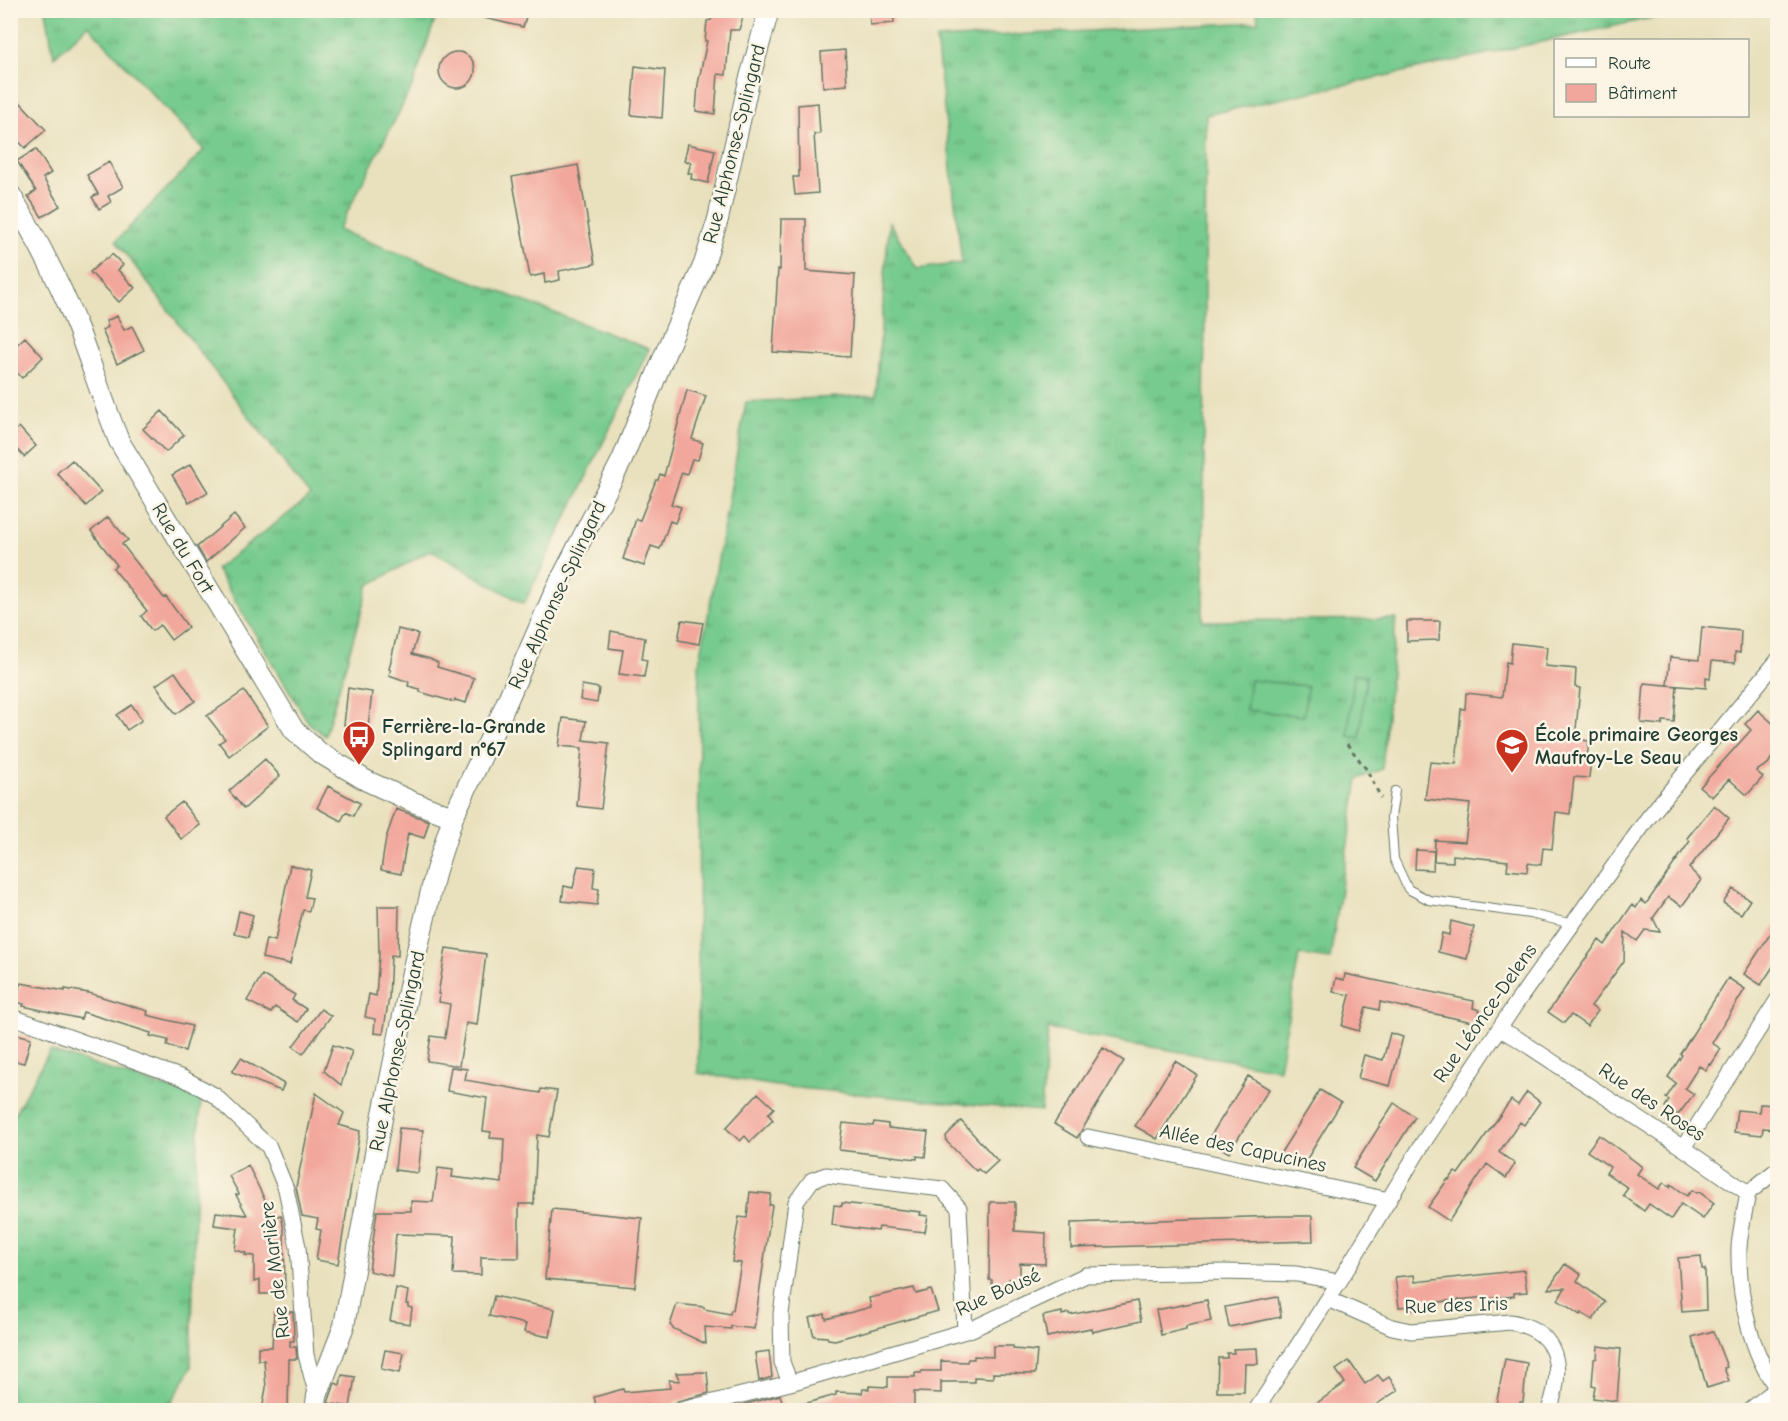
<svg xmlns="http://www.w3.org/2000/svg" width="1788" height="1421" font-family="'Comic Neue',sans-serif">
<style>
.grass{fill:url(#grass-tufts);stroke:#4b8461;stroke-width:1.5}
.pitch{fill:#77cb8e;stroke:#4b8461;stroke-width:1.5}
.building{fill:#f2a79c}
.lines{fill:none;stroke-linecap:round;stroke-linejoin:round}
.service-casing{stroke:#667664;stroke-width:10}
.minor-casing{stroke:#667664;stroke-width:17}
.tertiary-casing{stroke:#667664;stroke-width:22}
.path{stroke:#667664;stroke-width:3;stroke-dasharray:4.5 4.5;stroke-linecap:butt}
.service{stroke:#fff;stroke-width:8}
.minor{stroke:#fff;stroke-width:15}
.tertiary{stroke:#fff;stroke-width:20}
.labels{text-anchor:middle;dominant-baseline:central;stroke-width:5;stroke-linejoin:round;paint-order:stroke}
.street-label{font-size:20px;fill:#1f3d34;stroke:#fcf5e5}
.poi-label{font-size:20px;font-weight:bold;fill:#1f3d34;stroke:#fcf5e5;text-anchor:start}
</style>
<defs>
<pattern id="grass-tufts" width="24" height="20" patternUnits="userSpaceOnUse" patternTransform="scale(1.5)"><rect width="24" height="20" fill="#77cb8e"/><path d="M3 7l-1-3M5 7V3M7 7l1-3M15 17l-1-3M17 17v-4M19 17l1-3" fill="none" stroke="#61a675"/></pattern>
</defs>
<rect width="100%" height="100%" fill="#fcf5e5"/>
<filter id="ink" filterUnits="userSpaceOnUse"><feTurbulence type="fractalNoise" baseFrequency=".0167" numOctaves="2"/><feDisplacementMap in="SourceGraphic" scale="12" xChannelSelector="R" yChannelSelector="G"/><feConvolveMatrix kernelMatrix="1 2 1 2 8 2 1 2 1" color-interpolation-filters="sRGB"/></filter>
<filter id="wash" filterUnits="userSpaceOnUse"><feTurbulence type="fractalNoise" baseFrequency=".008" numOctaves="4" result="noise"/><feDisplacementMap in="SourceGraphic" scale="24" xChannelSelector="R" yChannelSelector="G"/><feGaussianBlur stdDeviation="1.35" result="paint"/><feColorMatrix in="noise" values="0 0 0 0 0 0 0 0 0 0 0 0 0 0 0 0 0 1.4 0 .05"/><feComposite in="paint" operator="in"/></filter>
<g filter="url(#wash)">
<rect width="100%" height="100%" fill="#e9e1be"/>
<!-- grass -->
<path class="grass" d="M1257,10L1683,11L1206,115L1203,621L1396,619L1382,769L1358,779L1330,959L1299,955L1279,1069L1048,1029L1041,1111L777,1086L698,1073L699,666L746,402L876,395L889,222L918,269L962,263L936,39L1258,22Z
M46,11H438L413,85L338,230L649,349L524,604L431,550L369,585L325,736L308,722L216,569L310,497L116,241L204,150L88,25L54,57Z
M50,1051L201,1099L196,1172L191,1368L167,1410H11V1120Z"/>
<!-- pitch -->
<path class="pitch" d="M1354,674L1366,675L1360,738L1348,736Z
M1250,680L1307,686L1304,716L1246,710Z"/>
<g id="blocks">
<!-- building -->
<path class="building" d="M476,10H528L523,27L475,16Z
M715,10H745L739,30H730L726,75L718,74L715,114L696,111L698,84L707,41H705L707,21L711,20Z
M869,10H893L894,23L870,25Z
M845,50L847,85L823,87L821,52Z
M439 70a18 18 0 1 1 36 0a18 18 0 1 1-36 0Z
M635,66L665,70L662,118L631,115Z
M19,101L46,130L25,148L10,132V108Z
M818,103L820,134H814L818,193L795,195L793,177H799L798,105Z
M688,144L715,150L708,183L691,179L692,174L688,173L691,162L684,161Z
M36,149L51,173L43,178L60,206L42,217L28,196L36,191L17,161Z
M109,162L123,187L108,196L111,202L99,209L92,197L98,194L87,175Z
M578,165L595,264L559,271L560,280L545,283L544,274L530,277L512,177Z
M781,219H806V271L855,275L850,357L773,352L778,269L780,270Z
M112,254L123,265L118,270L135,288L119,302L90,272L106,258L107,259Z
M117,316L124,330L132,326L144,350L117,364L102,330L108,327L106,321Z
M25,337L43,357L22,378L10,365V351Z
M687,390L706,396L692,439L703,443L698,460L692,459L687,474L682,472L671,504L681,507L675,523L670,521L660,549L651,546L644,566L623,559L636,519L640,520L656,480H658L660,474L664,476Z
M162,411L184,435L166,452L143,429Z
M19,427L36,446L24,457L10,442V435Z
M72,460L101,492L86,506L57,473Z
M191,464L208,492L189,503L172,475Z
M234,515L245,528L206,562L197,547Z
M108,517L128,540L122,544L164,598L166,597L188,627L171,640L160,625L152,631L141,616L147,611L113,568L117,565L91,531Z
M682,620L703,623L699,644L678,640Z
M1407,621H1440L1439,640L1407,641Z
M1702,627L1741,631L1740,653L1735,652V663L1712,661L1710,678L1706,677V688L1667,685L1670,657L1699,660Z
M398,629L418,634L412,654L430,659L438,663L437,667L474,678L466,703L455,700L454,702L420,692V689L408,686L409,682L389,675L391,670L389,669Z
M611,631L645,638L642,659L647,660L644,677L619,674L623,650L609,648Z
M1512,643L1547,647L1545,666L1576,669L1575,687L1580,688L1575,739L1589,741L1587,758H1591L1589,778L1574,777L1570,814L1556,812L1552,849L1543,848L1541,865L1528,863L1527,872L1507,870L1508,861L1453,855V862L1434,861L1435,840L1465,842L1470,804L1425,799L1430,762L1456,764L1461,709H1465L1466,693L1502,697L1506,662L1510,663Z
M175,672L195,701L176,714L156,685Z
M1644,683L1677,686L1674,722L1663,721L1662,725L1641,723Z
M582,685L599,688L597,703L580,700Z
M348,688L372,692L368,727L344,725Z
M244,691L268,726L229,756L219,743L225,739L207,716Z
M132,705L142,720L127,730L117,715Z
M1758,710L1778,728V747L1768,764L1756,771L1763,777L1747,795L1729,779L1712,797L1700,787L1751,730L1745,724Z
M563,718L586,721L583,740L609,743L601,809L577,806L582,748L559,746Z
M265,759L280,776L244,809L229,791Z
M328,786L360,803L353,816L346,812L341,821L317,808Z
M182,802L200,825L181,839L164,816Z
M1714,805L1729,818L1689,868L1701,880L1682,906L1668,897L1653,918L1660,932L1645,930L1637,941L1625,932L1624,961L1591,1006L1598,1011L1587,1026L1571,1015L1564,1023L1548,1012L1599,940L1605,945L1632,905L1636,908L1641,900L1646,904L1690,841L1687,838Z
M396,809L429,821L424,838L408,833L401,874L381,870L386,838Z
M1416,850L1434,851L1433,870L1415,869Z
M290,865L311,870L305,897L312,898L309,911L303,910L290,964L262,958L266,939L275,941Z
M578,866L595,868L593,888L599,889L597,905L562,901L564,886L573,888Z
M1733,889L1750,900L1741,914L1723,903Z
M378,906H399L398,956L391,955L389,998L383,1034L374,1033L375,1019L365,1017L369,994L376,996L379,955Z
M239,911L253,915L248,937L234,934Z
M1451,921L1474,927L1467,959L1438,952L1442,933L1449,935Z
M1778,922V959L1761,985L1744,974Z
M446,948L486,954L477,1025L466,1023L459,1066L427,1061L431,1036L445,1038L450,1004L439,1002L440,994H438Z
M1345,974L1474,1001L1473,1008L1480,1010L1477,1023L1380,1002L1379,1010L1366,1007L1359,1031L1342,1026L1350,995L1333,992L1336,978L1344,980Z
M262,975L295,995L292,1000L306,1009L298,1022L275,1007L271,1013L247,1001Z
M1728,978L1745,989L1712,1043L1721,1049L1711,1065L1709,1064L1706,1070L1699,1066L1685,1088L1694,1094L1678,1115L1665,1107L1669,1100L1666,1098L1676,1083L1668,1077L1682,1055L1680,1054Z
M21,983L65,991V989L89,993L148,1011L147,1015L192,1026L185,1051L167,1046L168,1040L150,1036L151,1033L83,1012L81,1019L23,1006L24,1004L15,1002Z
M321,1009L331,1016L303,1054L293,1046Z
M10,1032L31,1038L24,1063L10,1060Z
M1390,1033L1403,1037L1390,1086L1358,1078L1364,1055L1383,1060Z
M333,1045L352,1051L341,1085L324,1071Z
M1103,1048L1124,1061L1077,1138L1054,1124Z
M241,1058L284,1084L281,1091L232,1072Z
M1175,1061L1197,1075L1157,1139L1135,1126Z
M451,1067L467,1069L465,1080L540,1093L541,1089L557,1091L549,1137L537,1135L534,1204H519V1258L481,1257V1275L453,1274L455,1236L396,1234L392,1276L369,1271L377,1211H411V1201L433,1202L438,1168L453,1170L452,1177L502,1183L504,1139L490,1138L491,1132L483,1131L487,1098L447,1091Z
M1248,1076L1269,1089L1229,1153L1208,1140Z
M1320,1090L1341,1103L1302,1167L1280,1154Z
M1527,1092L1540,1102L1524,1125L1520,1122L1499,1152L1515,1164L1506,1178L1487,1164L1449,1221L1428,1207L1448,1179L1449,1180L1455,1172L1458,1174L1511,1100L1518,1105Z
M316,1093L344,1113L339,1125L360,1131L338,1264L316,1260L321,1230L316,1229L318,1219L302,1216L296,1187Z
M758,1093L774,1108L768,1114L773,1120L750,1142L745,1136L740,1141L726,1128Z
M1394,1103L1415,1117L1375,1181L1353,1168Z
M1760,1104L1778,1105V1129L1763,1128L1762,1135L1734,1132L1737,1110L1759,1112Z
M961,1121L998,1161L984,1174L978,1169L976,1171L947,1142L946,1136Z
M874,1122L888,1124V1128L928,1132L925,1157L917,1156V1159L839,1150L843,1123L873,1126Z
M399,1128L423,1130L418,1173L395,1170Z
M1599,1135L1636,1162L1642,1167L1637,1174L1659,1189L1664,1182L1670,1187L1671,1184L1687,1196L1692,1190L1697,1193L1699,1192L1714,1203L1703,1219L1681,1204L1671,1219L1649,1204L1644,1211L1623,1195L1628,1188L1606,1173L1610,1167L1587,1151Z
M248,1165L273,1217L281,1215L284,1231L285,1294H260V1280L254,1282V1256L245,1255L246,1253L235,1250L238,1228L214,1225L216,1212L247,1215L236,1195L239,1194L229,1176Z
M750,1192L771,1194L769,1205H772L754,1329L731,1326V1329L705,1327L706,1344L674,1329L670,1325L677,1304L704,1307V1309L730,1314L731,1310H733L741,1263L732,1262L734,1247L739,1217L747,1218Z
M990,1202H1015V1231L1046,1233L1045,1264L1020,1263V1279H1009V1287L992,1286V1280H989Z
M842,1203L921,1212L920,1215L928,1216L925,1232L879,1227L878,1231L832,1225L834,1205L842,1206Z
M552,1209L642,1218L635,1287L545,1279Z
M1278,1216H1312L1313,1241L1071,1248V1223Z
M1701,1256L1702,1269H1705L1706,1310L1682,1312L1678,1258Z
M1565,1264L1581,1274L1577,1281L1605,1302L1593,1320L1581,1313L1580,1315L1558,1300L1565,1288L1548,1289Z
M1524,1270L1527,1292L1514,1293V1296L1487,1299L1486,1297L1439,1302V1305L1412,1309V1306L1399,1307L1395,1277L1414,1275L1415,1282Z
M396,1288L408,1291L406,1304H408V1307L412,1308L410,1324L390,1321Z
M914,1288L916,1294L931,1290L938,1311L835,1340L828,1339L827,1337L814,1336L809,1318L825,1314L826,1319L871,1307L869,1298Z
M494,1296L555,1309L550,1337L524,1332L526,1324L489,1316Z
M1278,1297L1281,1317L1229,1327L1225,1307Z
M1207,1300L1211,1321L1186,1326V1329L1161,1335L1156,1310Z
M1137,1301L1141,1321L1092,1332L1091,1328L1047,1337L1043,1316L1062,1312V1315L1069,1313L1070,1315Z
M274,1311L293,1312L294,1341H290V1347H296L297,1359H289L288,1410H262L266,1388L264,1360H258V1347H272Z
M1713,1331L1727,1367L1724,1368L1729,1381L1707,1388L1692,1337Z
M993,1346H1013V1349L1037,1351L1035,1374L993,1373V1378L974,1377V1382H941V1380V1393L914,1392V1406H888V1410H796V1406L836,1395V1392L862,1393L863,1389H869V1386L888,1387V1377H915V1373H921L922,1371H941V1361L967,1362L968,1359H974V1356L993,1357Z
M1598,1346L1621,1349L1617,1401L1593,1398L1595,1386L1592,1385L1594,1359L1597,1358Z
M1257,1348L1258,1364H1245L1244,1392H1217L1218,1358H1227V1353H1234L1233,1349Z
M385,1350L404,1353L400,1373L381,1369Z
M769,1351L772,1377L759,1381L755,1353Z
M1505,1359L1527,1363L1523,1402H1520L1519,1410H1495Z
M1349,1361L1365,1384L1378,1375L1383,1381L1389,1377L1398,1390L1368,1410H1307L1345,1383L1336,1370Z
M707,1372L709,1393L678,1401L674,1403L671,1410H648V1405L619,1408V1410H597L594,1397L623,1389L624,1392L670,1388L669,1380L680,1381L676,1373Z
M342,1375L355,1377L350,1407L328,1403L335,1383L340,1385Z
M780,1395L785,1410H727V1409Z"/>
</g>
</g>
<g filter="url(#ink)">
<use href="#blocks" fill-opacity="0" stroke="#667664" stroke-width="1.5"/>
<g class="lines">
<!-- service casing -->
<g class="service-casing">
<path id="service" d="M1395,791L1391,817L1394,859L1408,889L1429,900L1530,914L1573,924"/>
</g>
<!-- minor casing -->
<g class="minor-casing">
<path id="minor" d="M10,1016L183,1078L214,1095L269,1147L286,1189L298,1247L306,1355L317,1396
M1499,1029L1515,1037L1683,1148L1748,1193
M1088,1137L1389,1200
M1683,1148L1778,999
M1748,1193C1745,1211 1740,1230 1739,1248C1738,1294 1750,1352 1778,1390
M1748,1193L1778,1169
M1328,1299L1392,1327L1411,1331L1510,1322C1560,1330 1564,1369 1549,1410
M790,1383L782,1362L781,1314L796,1202L812,1180L826,1175L942,1189L959,1208L965,1331
M681,1410L790,1383L972,1329L1086,1275L1225,1272L1297,1274L1339,1282
M1256,1410L1339,1282L1423,1143L1517,1002L1648,818L1778,660
M1750,1410L1777,1388"/>
</g>
<!-- tertiary casing -->
<g class="tertiary-casing">
<path id="tertiary" d="M10,194C36,237 60,282 78,329C92,366 104,404 119,441L294,730L320,753L367,781L413,802L453,817
M315,1410L317,1396L344,1326L376,1148L412,972L436,870L453,817L498,722L555,591L622,460L667,349L704,264L718,219L749,81L769,10"/>
</g>
<!-- path -->
<path class="path" d="M1347,744L1367,770L1381,798"/>
<!-- service -->
<use href="#service" class="service"/>
<!-- minor -->
<use href="#minor" class="minor"/>
<!-- tertiary -->
<use href="#tertiary" class="tertiary"/>
</g>
</g>
<!-- icons -->
<defs>
<g id="bus-pin" transform="scale(1.725)"><path d="M0 17L-7.5 6A9.5 9.5 0 1 1 7.5 6Z" fill="#c8321e" stroke="#fcf5e5"/><path d="M-5-6H5V4H4V6H2V4H-2V6H-4V4H-5ZM-3.5-4V0h7V-4ZM-3.5 1.2v1.5H-2V1.2ZM2 1.2v1.5H3.5V1.2Z" fill="#fff"/></g>
<g id="school-pin" transform="scale(1.725)"><path d="M0 17L-7.5 6A9.5 9.5 0 1 1 7.5 6Z" fill="#c8321e" stroke="#fcf5e5"/><path d="M0-5L7-2L0 1L-7-2ZM-4 1L0 2.5L4 1V4Q0 6-4 4Z" fill="#fff"/></g>
</defs>
<g fill-rule="evenodd">
<use href="#bus-pin" x="359" y="737"/>
<use href="#school-pin" x="1512" y="745"/>
</g>
<g class="labels">
<!-- street labels -->
<g class="street-label">
<text transform="translate(734 144) rotate(-76)">Rue Alphonse-Splingard</text>
<text transform="translate(183 548) rotate(59)">Rue du Fort</text>
<text transform="translate(557 595) rotate(-65)">Rue Alphonse-Splingard</text>
<text transform="translate(1485 1013) rotate(-55)">Rue Léonce-Delens</text>
<text transform="translate(397 1051) rotate(-78)">Rue Alphonse-Splingard</text>
<text transform="translate(1652 1102) rotate(34)">Rue des Roses</text>
<text transform="translate(1243 1148) rotate(12)">Allée des Capucines</text>
<text transform="translate(275 1270) rotate(-97)">Rue de Marlière</text>
<text transform="translate(998 1292) rotate(-24)">Rue Bousé</text>
<text transform="translate(1456 1305) rotate(-2)">Rue des Iris</text>
</g>
<!-- poi labels -->
<g class="poi-label">
<text x="382" y="726">Ferrière-la-Grande<tspan x="382" dy="23">Splingard n°67</tspan></text>
<text x="1535" y="734">École primaire Georges<tspan x="1535" dy="23">Maufroy-Le Seau</tspan></text>
</g>
</g>
<!-- margin -->
<rect width="1788" height="1421" fill="none" stroke="#fcf5e5" stroke-width="36"/>
<!-- legend -->
<rect x="1554" y="39" width="195" height="78" fill="#fcf5e5" stroke="#a4ab9e" stroke-width="1.5"/>
<rect x="1566" y="58" width="30" height="9" fill="#ffffff" stroke="#a4ab9e" stroke-width="1.5"/>
<text x="1608" y="69" font-size="18" fill="#1f3d34">Route</text>
<rect x="1566" y="84" width="30" height="18" fill="#f2a79c" stroke="#a4ab9e" stroke-width="1.5"/>
<text x="1608" y="99" font-size="18" fill="#1f3d34">Bâtiment</text>
</svg>
